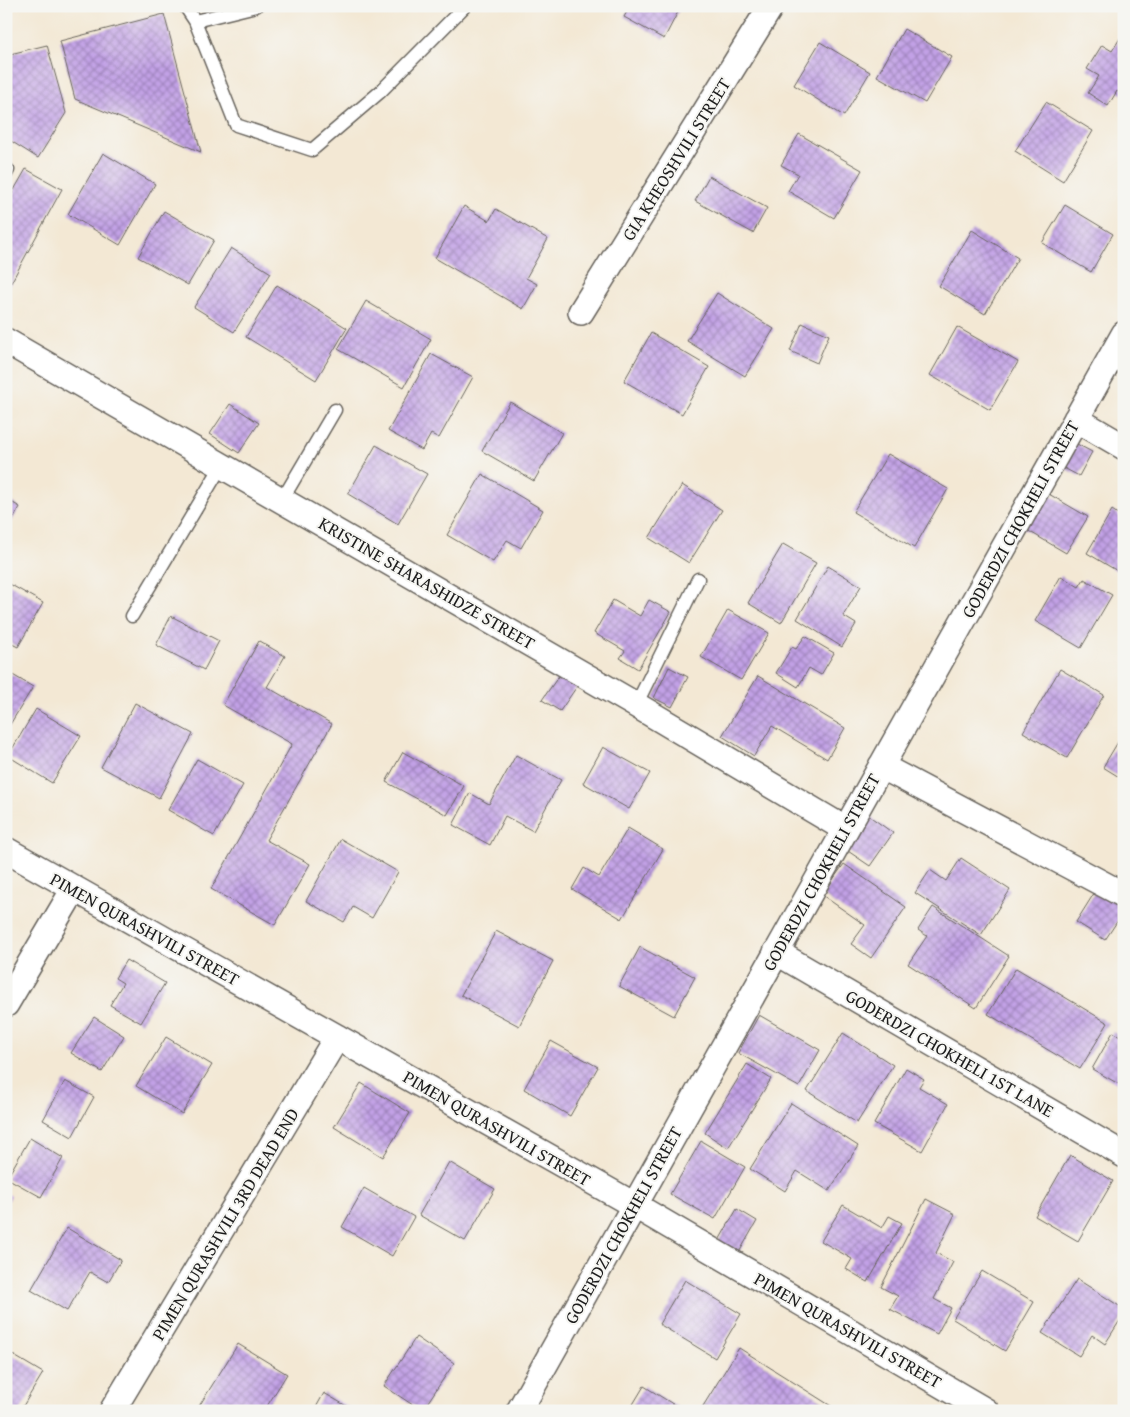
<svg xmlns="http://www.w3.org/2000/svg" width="1130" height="1417" font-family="'Gentium Book Plus',serif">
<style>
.building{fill:url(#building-cross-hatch)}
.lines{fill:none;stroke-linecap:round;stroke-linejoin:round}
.service-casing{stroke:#67635c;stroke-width:15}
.minor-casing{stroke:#67635c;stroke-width:28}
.service{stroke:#fff;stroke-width:12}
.minor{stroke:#fff;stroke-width:25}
.labels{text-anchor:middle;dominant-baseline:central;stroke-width:4;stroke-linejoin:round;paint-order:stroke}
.street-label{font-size:18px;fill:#1c1c1c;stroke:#f6f6f2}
</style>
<defs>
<pattern id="building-cross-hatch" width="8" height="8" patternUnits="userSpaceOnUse" patternTransform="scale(1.25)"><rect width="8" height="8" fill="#c2a1e6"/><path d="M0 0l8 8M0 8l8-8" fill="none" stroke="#9d82ba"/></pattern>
</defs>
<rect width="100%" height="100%" fill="#f6f6f2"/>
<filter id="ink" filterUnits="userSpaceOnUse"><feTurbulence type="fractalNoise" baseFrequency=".02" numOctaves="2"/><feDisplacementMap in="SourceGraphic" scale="10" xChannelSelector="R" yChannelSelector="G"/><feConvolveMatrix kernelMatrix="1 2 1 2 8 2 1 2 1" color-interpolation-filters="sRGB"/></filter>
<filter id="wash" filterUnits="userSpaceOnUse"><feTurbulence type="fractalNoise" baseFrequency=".0096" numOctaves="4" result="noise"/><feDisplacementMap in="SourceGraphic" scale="20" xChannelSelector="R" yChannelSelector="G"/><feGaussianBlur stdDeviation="1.12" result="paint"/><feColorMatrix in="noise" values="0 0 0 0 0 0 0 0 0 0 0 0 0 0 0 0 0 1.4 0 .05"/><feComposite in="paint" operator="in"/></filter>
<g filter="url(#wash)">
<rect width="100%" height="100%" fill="#f3e8d4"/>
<g id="blocks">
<!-- building -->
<path class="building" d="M630,6H681L664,39L624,17Z
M164,14L201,152L75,99L60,41Z
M904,29L952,57L925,103L877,76Z
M1124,32V95L1117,91L1108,106L1088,93L1099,76L1087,69L1102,45L1112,51Z
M820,42L870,72L844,116L794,85Z
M47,45L66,113L38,158L6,138V55Z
M1046,102L1093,131L1063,181L1015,151Z
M799,134L862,170L834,218L788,191L798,174L781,165Z
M103,153L155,184L120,245L68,214Z
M26,169L62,189L6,292V204Z
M709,176L767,208L753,233L695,201Z
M1065,205L1113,234L1091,272L1042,243Z
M464,206L489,221L496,209L548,239L526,278L537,284L523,309L435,258Z
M164,211L214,240L188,285L138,257Z
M972,230L1018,258L985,314L939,286Z
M231,248L271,273L234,332L194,307Z
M277,285L347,328L316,380L246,337Z
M717,293L774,329L745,376L687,341Z
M366,301L431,339L404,387L338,349Z
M802,323L829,335L817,363L790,351Z
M957,327L1018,362L990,410L930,375Z
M651,333L709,367L682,414L624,381Z
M431,354L473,377L439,438L431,434L422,450L388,431Z
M510,402L562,433L534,481L482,451Z
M230,404L259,423L239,453L210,434Z
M1075,443L1092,452L1079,476L1062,467Z
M376,445L427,474L398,524L348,494Z
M888,454L948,489L914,548L853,512Z
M482,474L543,510L521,548L507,540L493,562L447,535Z
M682,485L722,510L689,563L649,538Z
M1042,490L1088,517L1066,553L1020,526Z
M6,499L20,507L6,532Z
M1112,510L1121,516L1124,511V563L1119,572L1087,553Z
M783,544L816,563L781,623L748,603Z
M828,566L861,586L843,616L856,624L842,647L797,619Z
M1061,576L1079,587L1084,579L1112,595L1081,648L1035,621Z
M6,582L43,603L18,647L6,641Z
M613,600L640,616L649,600L671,612L638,669L620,658L625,651L594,633Z
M728,610L769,633L741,680L701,657Z
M171,616L219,641L204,670L156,645Z
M805,636L834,653L821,675L809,668L798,687L776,673L792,647L796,649Z
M259,641L285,656L267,687L332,724L266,840L310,864L275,925L211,889L292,744L223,705Z
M669,667L688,677L672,707L654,698Z
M1060,669L1104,695L1067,758L1023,732Z
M6,671L33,687L6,731Z
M560,674L578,685L560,711L542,700Z
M758,676L845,728L827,759L772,726L754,756L722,736Z
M135,703L193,734L159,798L101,767Z
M36,709L81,736L52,783L8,756Z
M1124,732V780L1103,767Z
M603,747L650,773L629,809L583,783Z
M403,752L464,786L447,815L386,782Z
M516,755L561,780L533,831L505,816L490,845L453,825L470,793L489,804Z
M197,759L243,785L214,836L168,810Z
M865,813L893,833L870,866L842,847Z
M628,828L663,849L622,919L572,889L584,868L599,877Z
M341,839L398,872L372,918L353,907L344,922L306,901Z
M961,858L1010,890L981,935L915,893L930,870L946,881Z
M844,864L906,907L871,958L851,944L865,925L822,895Z
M1098,887L1124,903V911L1105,940L1076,922Z
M933,907L1009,956L976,1008L908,964L927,936L918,930Z
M496,931L553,961L519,1026L461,995Z
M640,947L695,977L674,1016L619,986Z
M126,960L165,983L141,1023L110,1005L123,983L115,978Z
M1016,968L1108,1023L1080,1069L988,1014Z
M759,1015L820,1050L799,1087L738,1053Z
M94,1017L124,1036L102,1072L71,1053Z
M1113,1032L1124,1038V1087L1092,1069Z
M843,1033L893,1065L857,1123L807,1091Z
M166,1037L212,1065L182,1114L136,1086Z
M551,1041L598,1067L570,1116L524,1089Z
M747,1064L771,1079L728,1148L705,1133Z
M906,1068L924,1079L919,1087L948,1104L922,1151L874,1124Z
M65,1081L94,1097L72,1137L43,1120Z
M361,1083L410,1113L383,1157L334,1127Z
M791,1103L858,1146L829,1191L797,1171L785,1191L750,1169Z
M30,1138L63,1158L41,1197L7,1178Z
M701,1141L745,1167L715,1219L670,1194Z
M1070,1155L1113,1181L1078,1241L1035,1216Z
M449,1162L495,1189L465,1241L419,1215Z
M364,1188L414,1217L392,1256L342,1227Z
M6,1193L11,1196L6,1204Z
M926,1199L955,1214L936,1253L953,1262L934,1299L951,1308L937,1334L890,1309L898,1296L881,1287Z
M843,1205L882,1228L889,1216L902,1223L868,1282L846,1269L852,1259L821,1241Z
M737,1209L757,1221L737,1256L717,1244Z
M67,1228L121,1260L108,1282L90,1272L67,1311L31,1290Z
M982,1271L1034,1302L1005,1351L953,1319Z
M1077,1279L1124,1309V1314L1105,1344L1092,1335L1079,1356L1042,1333Z
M685,1280L741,1314L715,1358L659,1324Z
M416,1337L454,1363L422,1411L384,1386Z
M238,1344L287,1374L264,1411H196Z
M739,1348L839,1411H700Z
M6,1351L43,1373L20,1411H6Z
M644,1386L684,1411H629Z
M324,1393L355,1411H314Z"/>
</g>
</g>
<g filter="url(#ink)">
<use href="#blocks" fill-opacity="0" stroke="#67635c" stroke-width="1"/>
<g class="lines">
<!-- service casing -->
<g class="service-casing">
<path id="service" d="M185,6L195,21L236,125L312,150L380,92L465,6
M195,21L256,6
M6,174L8,170
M282,500L335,410
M132,616L222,465
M636,705L698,579"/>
</g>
<!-- minor casing -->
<g class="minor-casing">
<path id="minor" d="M581,312L771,6
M6,341L636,705L845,829
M1076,419L1124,447
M881,766L1124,895
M6,850L634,1205L986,1411
M776,952L1124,1155
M6,1004L74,889
M112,1411L337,1037
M519,1411L1124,334"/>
</g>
<!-- service -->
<use href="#service" class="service"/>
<!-- minor -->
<use href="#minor" class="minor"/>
</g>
</g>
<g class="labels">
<!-- street labels -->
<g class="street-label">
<text transform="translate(676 159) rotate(-58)">GIA KHEOSHVILI STREET</text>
<text transform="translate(1020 519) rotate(-61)">GODERDZI CHOKHELI STREET</text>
<text transform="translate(427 583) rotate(30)">KRISTINE SHARASHIDZE STREET</text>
<text transform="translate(821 872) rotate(-61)">GODERDZI CHOKHELI STREET</text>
<text transform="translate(145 929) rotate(29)">PIMEN QURASHVILI STREET</text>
<text transform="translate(950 1053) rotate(30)">GODERDZI CHOKHELI 1ST LANE</text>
<text transform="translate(497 1128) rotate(30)">PIMEN QURASHVILI STREET</text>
<text transform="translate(225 1224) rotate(-59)">PIMEN QURASHVILI 3RD DEAD END</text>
<text transform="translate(623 1225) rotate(-61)">GODERDZI CHOKHELI STREET</text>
<text transform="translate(848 1330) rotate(30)">PIMEN QURASHVILI STREET</text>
</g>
</g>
<!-- margin -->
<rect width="1130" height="1417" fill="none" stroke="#f6f6f2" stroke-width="25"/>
</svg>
